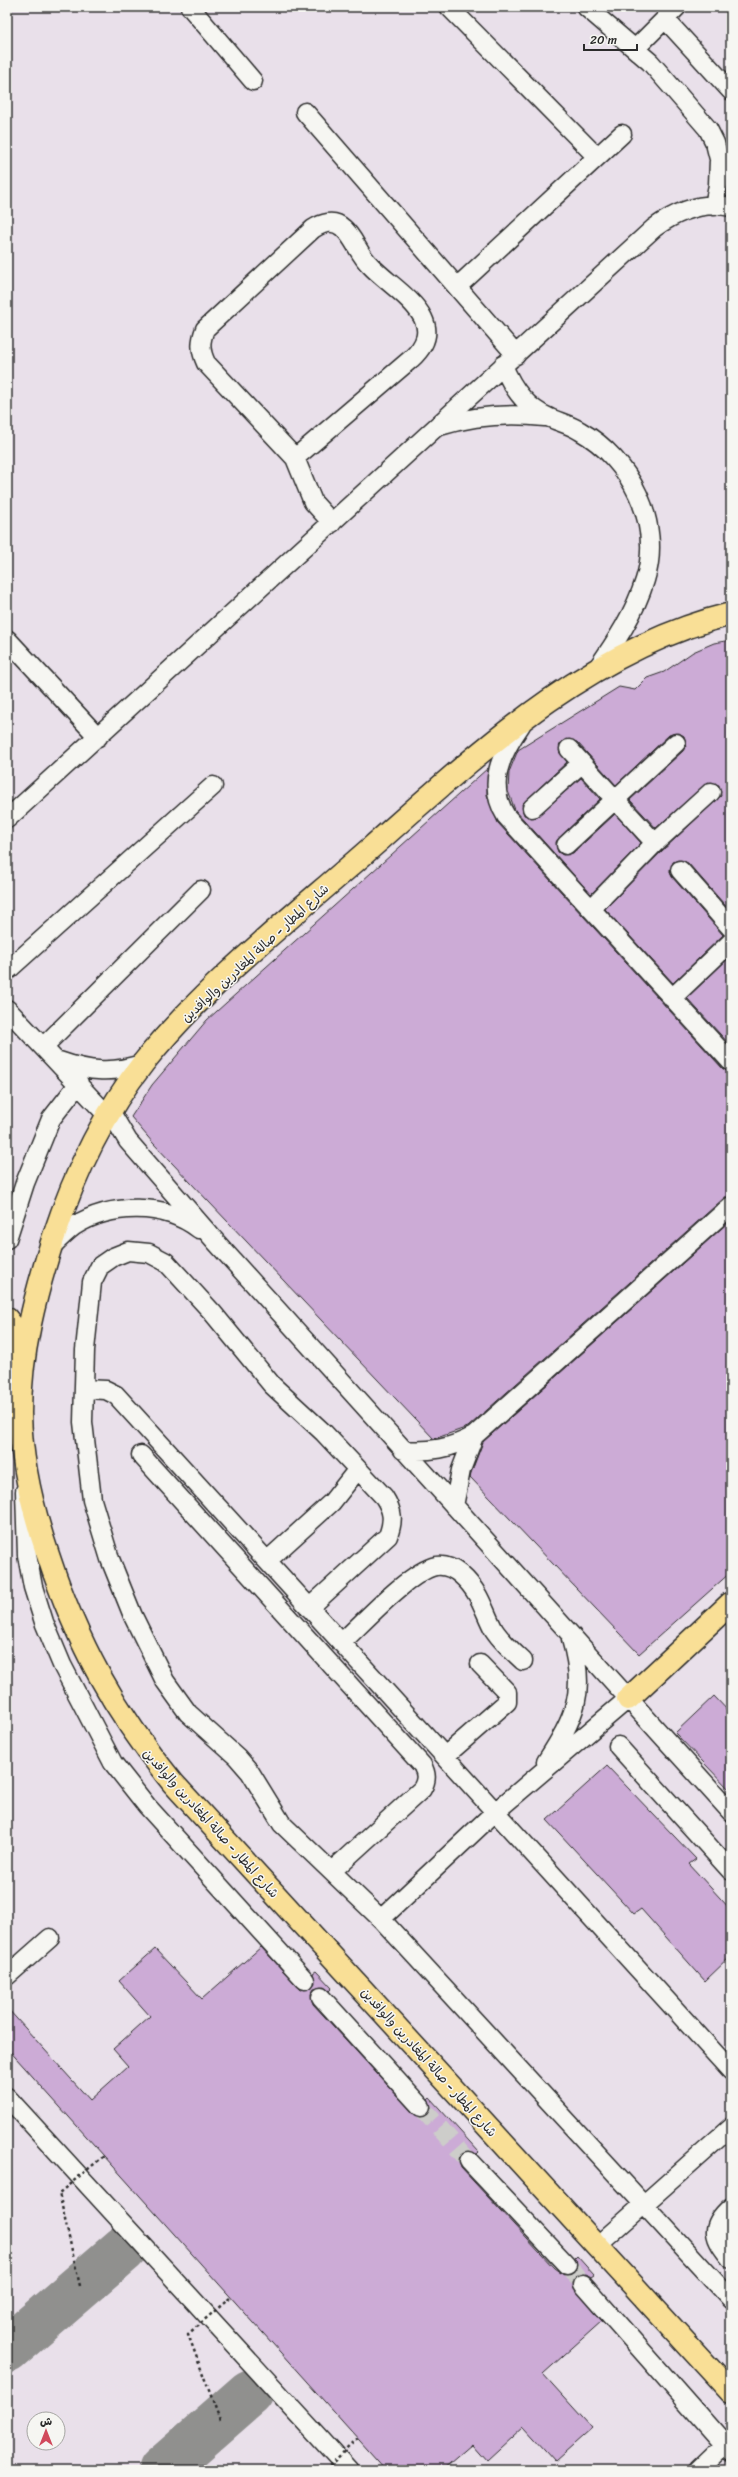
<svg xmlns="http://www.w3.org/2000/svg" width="738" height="2477" font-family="Sriracha,'Playpen Sans Arabic',sans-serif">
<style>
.built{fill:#e9e0ea;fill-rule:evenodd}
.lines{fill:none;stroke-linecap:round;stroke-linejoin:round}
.taxiway{stroke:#90908e;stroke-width:47}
.building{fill:#ccabd6;stroke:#2b2b2b}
.minor-tunnel{stroke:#cdcdca;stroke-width:18;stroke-dasharray:18 9;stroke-linecap:butt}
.minor-casing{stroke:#2b2b2b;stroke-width:21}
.highway-casing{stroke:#2b2b2b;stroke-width:25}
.minor{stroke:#f6f6f2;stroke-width:18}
.highway{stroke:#f9df96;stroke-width:22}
.path-bridge{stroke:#2b2b2b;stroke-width:2.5;stroke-dasharray:3 3;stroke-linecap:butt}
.labels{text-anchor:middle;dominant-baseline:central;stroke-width:3;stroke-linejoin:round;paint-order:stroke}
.street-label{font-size:13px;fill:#2b2b2b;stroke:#f6f6f2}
</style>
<rect width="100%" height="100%" fill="#f6f6f2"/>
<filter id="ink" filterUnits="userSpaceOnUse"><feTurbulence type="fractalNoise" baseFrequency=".025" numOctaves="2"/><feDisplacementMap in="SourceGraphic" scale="8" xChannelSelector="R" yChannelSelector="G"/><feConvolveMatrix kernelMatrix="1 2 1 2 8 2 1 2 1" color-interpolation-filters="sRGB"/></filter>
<g filter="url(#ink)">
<!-- built -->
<path class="built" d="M7,7H731V2470H7ZM34,2419H58V2443H34Z"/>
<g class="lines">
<!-- taxiway -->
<path class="taxiway" d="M7,2350L124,2249
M162,2470L250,2393"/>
</g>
<!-- building -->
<path class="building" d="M731,640V912L688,863L678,860L673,862L670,872L672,877L723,935L673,983L605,909L662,851L721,796L719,785L708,782L656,828L630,800L683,751L686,746L684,736L679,733L669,735L616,785L577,742L566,739L562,742L559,751L567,762L522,804L524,815L535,818L581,778L600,799L559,838L556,842L558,852L563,855L573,853L615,814L641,843L591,894L515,810L508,791L509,772L518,750L619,687L635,690L647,678L664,672L693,652L714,643Z
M488,768L487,795L498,823L723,1069L731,1072V1196L724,1198L468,1427L434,1439L153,1143L131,1117L152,1085L207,1020Z
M731,956V1046L687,998Z
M731,1220V1572L639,1654L470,1477L471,1473L483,1442Z
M714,1696L731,1714V1791L675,1733Z
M607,1766L696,1859L689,1864L731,1910V1956L705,1981L641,1909L634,1914L547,1820Z
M261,1947L301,1990L312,1987L315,1983L313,1973L316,1971L332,1988L329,1991L324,1987L314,1989L311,1994L313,2004L414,2114L423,2117L428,2114L431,2110L428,2100L430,2098L479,2152L477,2154L467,2151L462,2153L459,2158L461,2168L554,2268L564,2275H570L577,2268L575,2258L577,2256L594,2275L591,2277L586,2274L576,2276L573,2286L602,2321L543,2374L592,2428L555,2461L524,2427L487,2461L472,2444L442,2470H386L7,2048V2008L90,2100L128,2066L113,2049L150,2016L119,1981L155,1949L202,1999Z"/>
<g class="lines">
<!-- minor-tunnel -->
<path class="minor-tunnel" d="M421,2107L469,2161
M567,2265L583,2284"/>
<!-- minor casing -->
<g class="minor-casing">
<path id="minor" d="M190,7L253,81
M449,7L597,157
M586,7L650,62L708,129L715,143L719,159L718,185L714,206
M665,19L731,91
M635,49L677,7
M305,112L516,355
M457,287L622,134
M503,365C512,388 526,408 550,418C559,422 571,425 580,431C630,459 663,523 645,580C635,613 615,643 596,670
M440,426C475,415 508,413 545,417
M295,458L411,359C454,320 395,292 370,265C359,255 354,237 343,228C334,219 322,223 313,229L205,329C200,342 200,350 206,363L295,458L313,502L332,523
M7,639L98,737
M521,725C501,754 486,784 506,816L731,1062
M569,749L655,843L711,792
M532,808L582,763
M7,819L654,228C676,212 703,201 731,207
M566,845L676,743
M680,870L731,928
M591,909L655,843
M7,971L213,786
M672,998L731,942
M7,1009L107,1115
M44,1046L201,890
M59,1061C90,1072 113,1074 144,1063
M110,1111L128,1141L216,1242L731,1812
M7,1239L25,1183L51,1119L79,1083
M51,1247C58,1240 66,1232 74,1226C111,1203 164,1202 199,1229
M84,1389L106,1390L116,1395L731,2071
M403,1450C430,1452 450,1449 474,1436L731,1206
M141,1455L422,1765C427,1774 427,1780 422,1789L332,1871
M25,1491L27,1555L33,1587L44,1622L62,1665L113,1763L147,1806L305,1980
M454,1506L461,1470L474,1436
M267,1561L332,1502L358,1469
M309,1608L388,1536C394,1520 393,1511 384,1497L324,1433L272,1385L212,1312L166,1262L149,1253L128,1251L113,1257L100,1266L92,1282L85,1350L83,1422L92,1500L110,1559L133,1616L165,1681L188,1713L237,1757L250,1772L282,1824L381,1919L731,2299
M341,1643C362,1624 410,1571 436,1566C454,1563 470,1582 478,1596C484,1607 488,1619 494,1630C502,1642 512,1651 523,1661
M618,1746L731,1871
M445,1756L507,1702V1692L480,1664
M546,1762C575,1717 587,1693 571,1639
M381,1919L495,1812L628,1699
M7,1976L50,1938
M321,1997L421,2107
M7,2097L349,2470
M469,2161L567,2265
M731,2207C708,2227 714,2238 731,2259
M597,2246L731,2127
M583,2284L731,2452
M698,2470L724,2445"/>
</g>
<!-- highway casing -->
<g class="highway-casing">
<path id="highway" d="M731,614C590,648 478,753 373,846C295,915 209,981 144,1062C102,1115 74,1175 53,1239C35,1296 20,1353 20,1413C21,1462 32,1508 48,1555C77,1643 114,1711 173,1783L731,2392
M7,1319L15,1329L22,1356
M628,1699L731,1603"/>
</g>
<!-- minor -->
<use href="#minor" class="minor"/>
<!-- highway -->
<use href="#highway" class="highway"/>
<!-- path-bridge -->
<path class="path-bridge" d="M80,2286L59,2193L104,2156
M220,2420L188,2334L231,2297
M325,2470L358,2438"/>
</g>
</g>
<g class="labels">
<!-- street labels -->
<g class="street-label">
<text transform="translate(255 953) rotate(-43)">شارع المطار - صالة المغادرين والوافدين</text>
<text transform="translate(211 1823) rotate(48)">شارع المطار - صالة المغادرين والوافدين</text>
<text transform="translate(429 2062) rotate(48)">شارع المطار - صالة المغادرين والوافدين</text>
</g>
</g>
<!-- margin -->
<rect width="738" height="2477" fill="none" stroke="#f6f6f2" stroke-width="24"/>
<rect x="12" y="12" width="714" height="2453" fill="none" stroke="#2b2b2b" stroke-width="1.5" filter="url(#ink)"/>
<!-- north arrow -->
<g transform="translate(46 2431)"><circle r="19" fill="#f6f6f2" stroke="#a5a5a2"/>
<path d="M0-3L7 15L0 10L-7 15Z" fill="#d1495b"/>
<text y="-6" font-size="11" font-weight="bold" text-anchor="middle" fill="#2b2b2b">ش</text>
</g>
<!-- scale -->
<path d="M584 44v6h53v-6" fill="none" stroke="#2b2b2b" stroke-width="2"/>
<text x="590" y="44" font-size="12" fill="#2b2b2b" stroke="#f6f6f2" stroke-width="3" paint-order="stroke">20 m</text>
</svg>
